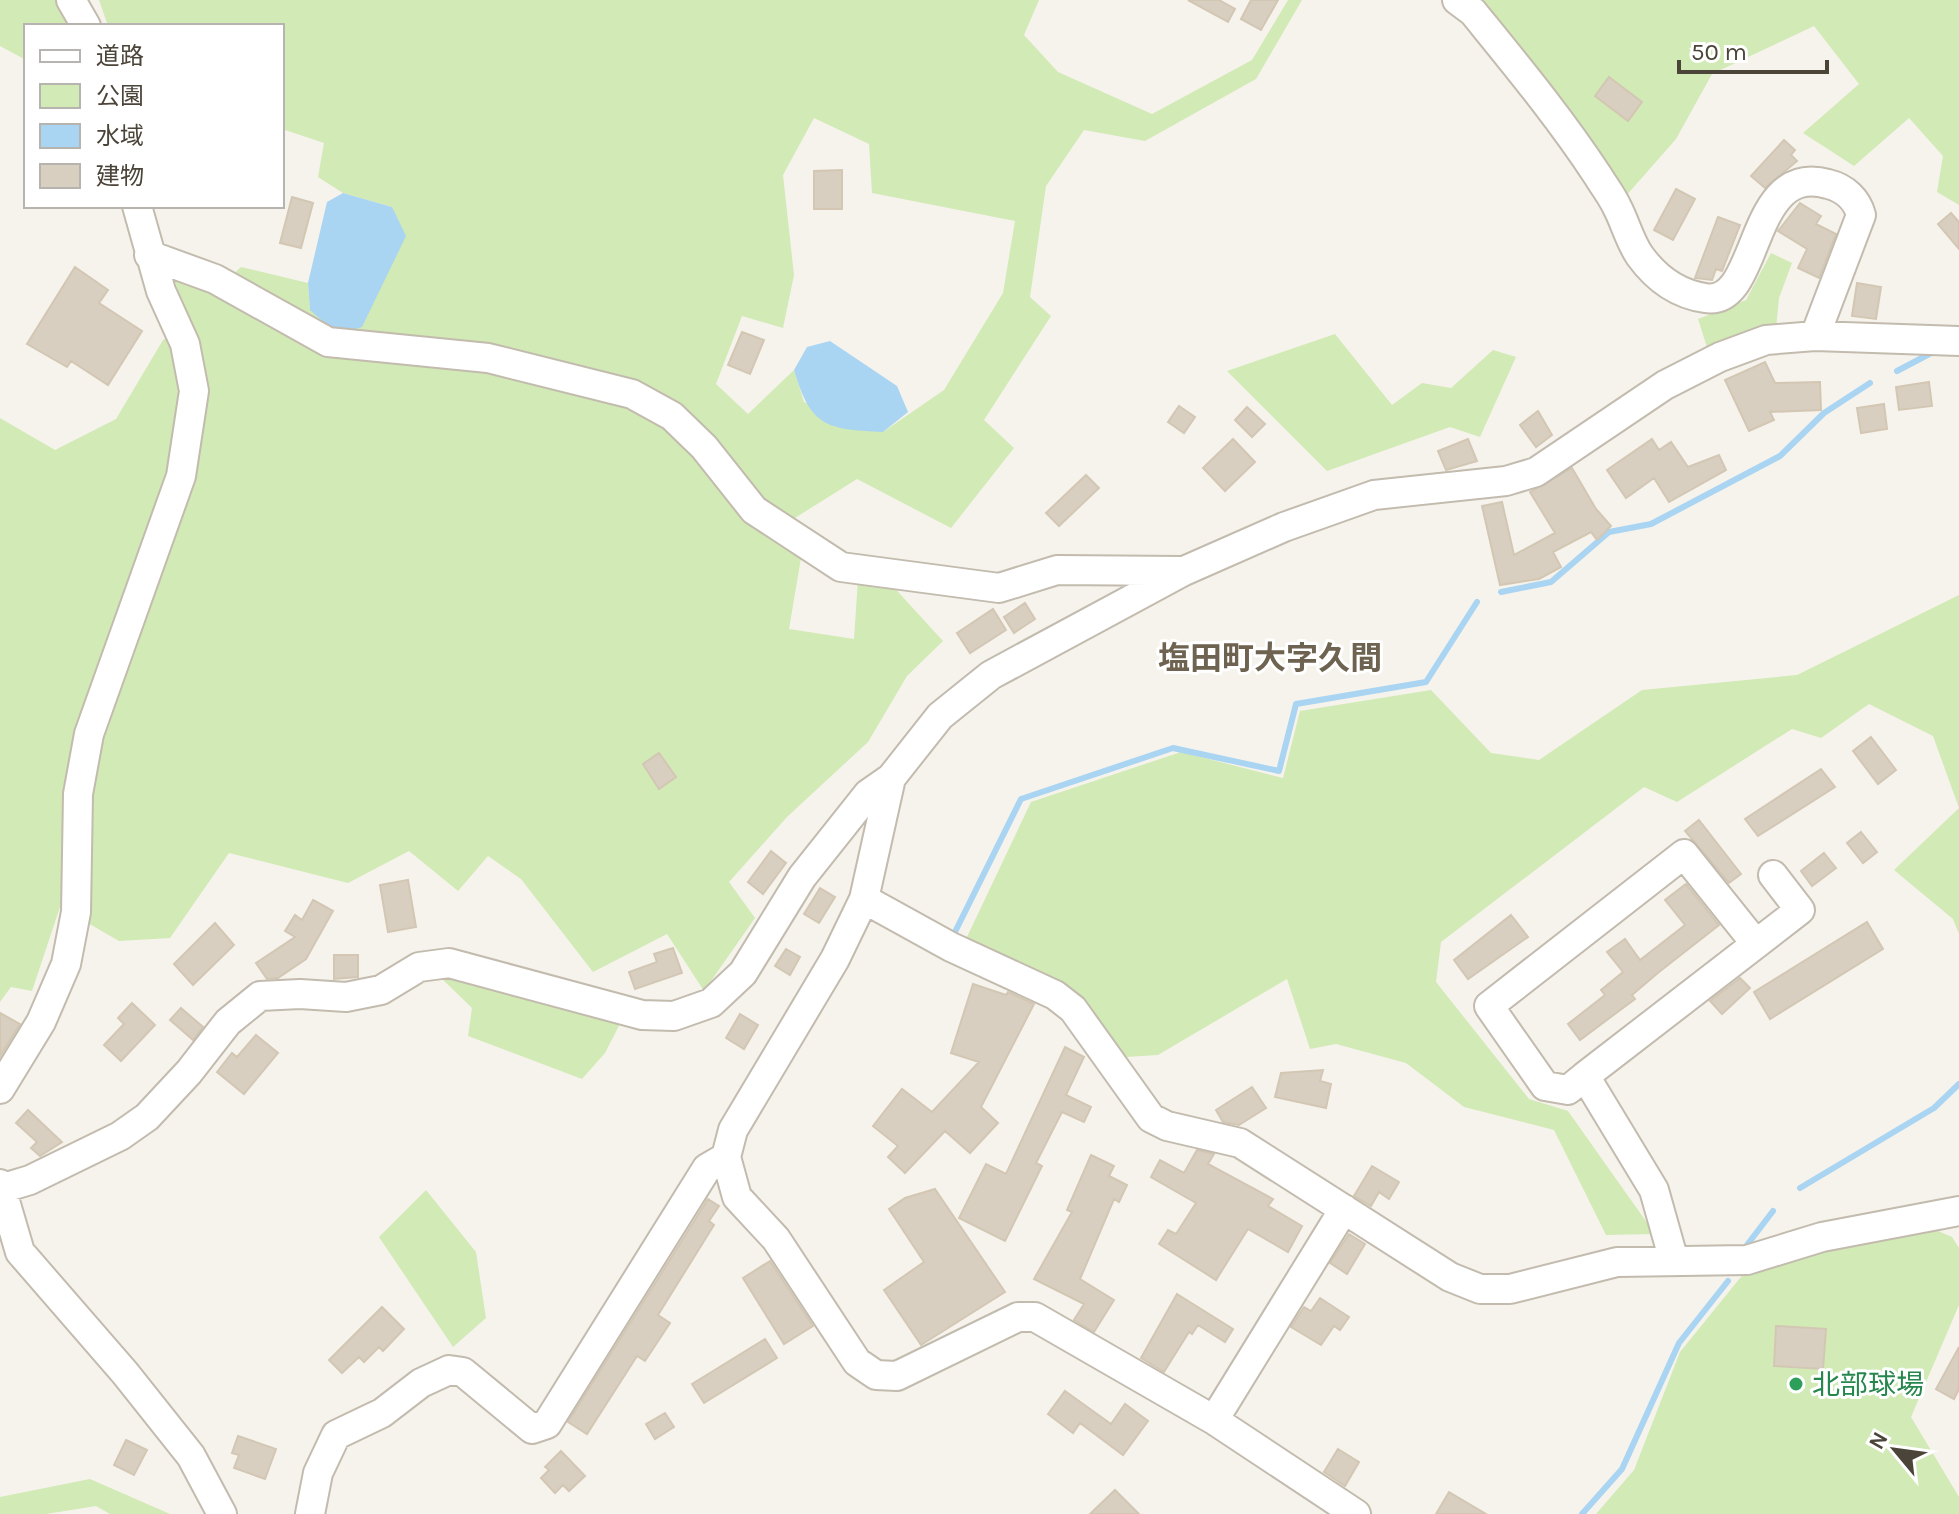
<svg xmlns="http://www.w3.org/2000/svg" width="1959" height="1514" font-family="Karla,'Noto Sans JP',sans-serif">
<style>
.green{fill:#d2eab5;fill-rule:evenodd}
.water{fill:#a9d4f2}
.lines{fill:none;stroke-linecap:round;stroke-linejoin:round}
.stream{stroke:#a9d4f2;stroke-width:6}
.building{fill:#d8cfc1;stroke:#d3c7b4;stroke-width:2}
.minor-casing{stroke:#c2bbae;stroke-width:32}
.minor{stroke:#fff;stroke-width:28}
.leisure-dot{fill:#2e9e5b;stroke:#fff;stroke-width:3}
.labels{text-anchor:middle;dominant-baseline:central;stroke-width:6;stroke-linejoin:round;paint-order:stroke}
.leisure-label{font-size:28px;fill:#27864d;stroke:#fff;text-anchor:start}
.quarter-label{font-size:32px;font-weight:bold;fill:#6e6250;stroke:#fff}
</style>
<rect width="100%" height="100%" fill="#f6f3ec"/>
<!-- green -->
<path class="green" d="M0,0H55L71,26H26V60L0,46Z
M99,0H1039L1024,35L1058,72L1152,114L1252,60L1288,0H1302L1256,79L1145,141L1084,130L1046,186L1030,297L1051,316L984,420L1014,448L951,528L857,479L779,528L801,558L789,629L854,639L858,579L889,582L943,641L907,676L868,742L787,817L729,882L755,918L704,991L667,934L593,972L521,879L488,856L458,891L409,851L348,883L229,853L170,938L119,941L60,907L32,991L11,987L0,1002V418L55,450L116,419L163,340L188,322L172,272L216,290L241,267L308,283L310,310L392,207L343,193L318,177L324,143L282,129V26H108ZM814,118L869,144L872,193L1015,221L1003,293L944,390L883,432L804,402L794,370L748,414L716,384L742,316L783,328L794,275L783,175Z
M1473,0H1959V205L1937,192L1943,156L1909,118L1854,166L1803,133L1859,84L1814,26L1712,74L1676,139L1625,197Z
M1771,253L1792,263L1779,298L1776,329L1707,347L1698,319L1746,300Z
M1335,334L1392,405L1422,383L1451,388L1493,350L1516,357L1480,437L1450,427L1327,471L1227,371Z
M1959,595V934L1953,919L1894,870L1959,808L1933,736L1869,704L1821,738L1792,729L1677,802L1644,787L1441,942L1436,982L1529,1099L1568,1111L1655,1234L1606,1235L1554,1130L1464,1107L1406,1063L1336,1044L1310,1049L1287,979L1158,1055L1126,1057L1073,991L966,939L1031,802L1181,752L1283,778L1300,711L1431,690L1491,753L1539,760L1642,690L1797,675Z
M438,975L621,1022L605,1053L582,1079L468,1036L472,1008Z
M426,1190L476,1252L486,1318L453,1347L379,1237Z
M1929,1227L1952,1237L1959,1248V1305L1911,1417L1959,1497V1514H1596L1634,1470L1680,1352L1749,1267Z
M90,1479L170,1514H110L96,1506L46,1514H0V1497Z"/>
<!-- water -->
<path class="water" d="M343,193L392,207L406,236L362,327L337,334L310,310L308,283L327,202Z
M830,341L897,386L908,412L883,432C827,429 811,428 794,370L807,347Z"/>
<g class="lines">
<!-- stream -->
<path class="stream" d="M1897,371L1935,351
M1501,592L1551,582L1609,532L1651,524L1780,456L1824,413L1870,383
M953,936L1021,799L1173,748L1279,771L1296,704L1426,682L1477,602
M1800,1188L1934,1108L1959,1084
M1747,1245L1773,1211
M1582,1514L1622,1469L1679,1343L1728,1281"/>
</g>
<!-- building -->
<path class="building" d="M1188,0H1219L1235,9L1228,22Z
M1251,0H1278L1261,30L1241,19Z
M1609,77L1642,102L1628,121L1595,96Z
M1784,140L1795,150L1791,155L1797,161L1765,188L1751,176Z
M842,170V209H814V171Z
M1676,189L1695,199L1673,240L1654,230Z
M292,197L313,203L301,248L280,243Z
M1800,203L1821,216L1816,224L1836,234L1819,278L1798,268L1807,249L1778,231Z
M1951,213L1959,222V249L1938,224Z
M1718,217L1740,225L1722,271L1716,269L1712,280L1695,278Z
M75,267L108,290L99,303L142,331L108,385L71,361L67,367L27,344Z
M1857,283L1881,287L1876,319L1852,316Z
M742,332L764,340L750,374L728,365Z
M1765,362L1775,383L1820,382L1821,410L1770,412L1774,420L1749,431L1725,380Z
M1929,382L1932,406L1899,410L1896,387Z
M1884,404L1887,429L1861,433L1857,408Z
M1179,406L1195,417L1184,433L1168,422Z
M1247,407L1265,424L1252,437L1235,420Z
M1538,411L1552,435L1536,447L1520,425Z
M1233,439L1255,462L1225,491L1203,468Z
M1468,439L1477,461L1446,470L1438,451Z
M1652,439L1659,450L1671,442L1688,467L1719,455L1726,470L1669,502L1654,478L1626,498L1607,470Z
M1572,468L1596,509L1611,526L1597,540L1591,532L1553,552L1561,567L1539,579L1500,585L1482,506L1502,502L1514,555L1555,533L1530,492Z
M1086,475L1099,488L1059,526L1046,513Z
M1025,603L1035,619L1014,633L1004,617Z
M993,609L1006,630L970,653L957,633Z
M1871,737L1896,770L1878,784L1853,751Z
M659,753L676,777L659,789L643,764Z
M1821,769L1835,787L1758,836L1745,819Z
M1699,820L1741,874L1729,883L1685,831Z
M1861,832L1877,852L1863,863L1847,843Z
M771,851L786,863L763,894L748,882Z
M1824,853L1836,868L1812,886L1801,871Z
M408,880L416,927L388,932L380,885Z
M1686,884L1719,925L1659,972L1632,995L1635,999L1580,1040L1568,1024L1605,995L1601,990L1623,972L1607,952L1625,939L1640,960L1685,925L1665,900Z
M820,888L835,897L819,923L804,914Z
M313,900L333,911L306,959L278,978L267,979L256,963L295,937L285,931L295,915L302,920Z
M1511,915L1528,937L1468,979L1454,960Z
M1867,922L1883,949L1770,1019L1754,992Z
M215,923L234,945L193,985L174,964Z
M673,948L682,973L635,989L629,972L657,962L654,954Z
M786,949L800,957L790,975L775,966Z
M334,955H358V977L334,979Z
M1740,978L1750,988L1722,1014L1710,1001Z
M973,984L1006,995L1008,992L1034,1004L981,1107L998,1123L970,1153L945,1131L905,1173L888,1157L898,1146L873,1126L902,1089L932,1112L979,1062L951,1053Z
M132,1003L155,1025L121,1061L104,1045L124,1024L118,1018Z
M181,1008L203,1027L193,1040L170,1020Z
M0,1013L20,1024L0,1056Z
M740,1014L758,1025L744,1049L726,1038Z
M256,1035L278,1053L244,1094L217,1072L232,1053L237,1057Z
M1065,1047L1084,1057L1066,1095L1091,1107L1084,1122L1062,1112L1036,1163L1042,1166L1005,1241L959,1218L986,1164L1006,1174Z
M1323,1070L1320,1081L1331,1084L1326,1108L1275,1097L1281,1073Z
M1252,1087L1266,1108L1239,1125L1223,1122L1216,1110Z
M28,1110L62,1142L40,1156L31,1148L37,1142L16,1123Z
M1197,1150L1214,1154L1208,1164L1273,1199L1268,1206L1302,1226L1288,1252L1248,1229L1216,1280L1159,1244L1168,1230L1176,1234L1196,1203L1151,1177L1160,1160L1184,1173Z
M1091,1155L1114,1166L1109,1176L1127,1185L1119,1202L1114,1199L1080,1279L1114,1300L1094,1332L1074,1320L1084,1304L1034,1279L1072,1212L1067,1210Z
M1372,1166L1399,1182L1389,1199L1379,1192L1371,1206L1354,1196Z
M935,1189L1005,1292L921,1345L884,1290L924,1262L889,1209L905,1198Z
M708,1199L719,1206L709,1221L714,1225L658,1315L670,1323L645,1361L637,1356L587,1434L568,1422Z
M1349,1234L1365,1244L1347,1274L1330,1263Z
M770,1261L813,1326L784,1344L743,1278Z
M1177,1294L1233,1329L1225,1342L1198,1325L1192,1334L1189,1332L1164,1372L1141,1358Z
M1320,1298L1349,1317L1340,1330L1334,1326L1321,1345L1291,1327L1304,1307L1311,1311Z
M382,1307L404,1329L383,1351L379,1347L364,1362L359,1357L342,1373L329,1360Z
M1776,1326L1826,1329L1823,1369L1774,1366Z
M765,1339L777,1358L704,1403L692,1384Z
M1959,1347V1389L1954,1399L1936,1389Z
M1065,1391L1111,1424L1125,1404L1148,1421L1123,1455L1080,1423L1073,1433L1048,1414Z
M665,1413L674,1427L655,1439L646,1424Z
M238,1436L276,1449L265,1479L234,1468L239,1455L232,1453Z
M126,1440L147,1450L134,1475L114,1465Z
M1338,1449L1359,1462L1345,1486L1324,1472Z
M561,1451L585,1476L569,1491L563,1485L555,1493L541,1478L549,1470L545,1467Z
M1115,1490L1139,1514H1090Z
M1449,1492L1486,1514H1436Z"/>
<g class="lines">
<!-- minor casing -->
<g class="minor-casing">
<path id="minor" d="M71,0L86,26
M1457,0L1473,12C1516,65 1560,118 1598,176C1604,186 1612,196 1617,207C1625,222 1630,242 1640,256C1656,278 1678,294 1705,298C1762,308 1746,161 1828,184C1845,188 1857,200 1861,215L1815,336
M149,255L215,279L328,342L488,358L632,394L672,416L704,447L754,510L841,567L999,588L1057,570L1181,571
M891,778L864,899L835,959L733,1130L726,1157L737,1197L776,1239L857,1362L876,1375L897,1376L1018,1317H1035L1214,1420L1356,1514
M864,899L951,947L1055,995L1073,1009L1151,1118L1167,1126L1240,1143L1450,1277L1480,1289H1510L1617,1262L1747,1260L1822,1237L1959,1211
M1585,1076L1568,1090L1545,1086L1489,1006L1684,854L1756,944
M0,1089L41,1022L66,964L76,912L78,794L89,734L181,476L194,391L185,344L161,291L137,206
M0,1184L20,1252L125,1373L191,1456L222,1514
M0,1189L30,1180L120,1136L147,1117L189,1072L228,1022L260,996L300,994L346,997L381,990L419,967L449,963L642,1015L674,1016L711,1003L743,973L802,877L868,794L891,778L940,716L991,675L1184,571L1284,527L1374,495L1506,481L1536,472L1665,385L1720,357L1766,340L1815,336L1959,341
M1674,1261L1654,1190L1585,1076L1800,910L1773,875
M1214,1420L1344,1209
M310,1514L318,1473L336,1435L382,1413L421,1383L449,1370L463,1372L532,1429L547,1424L707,1168L726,1157"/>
</g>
<!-- minor -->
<use href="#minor" class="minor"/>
</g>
<!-- markers -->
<circle class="leisure-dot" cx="1796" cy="1384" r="8"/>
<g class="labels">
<!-- leisure labels -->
<g class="leisure-label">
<text x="1812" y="1384">北部球場</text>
</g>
<!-- quarter labels -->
<g class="quarter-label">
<text x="1270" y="658">塩田町大字久間</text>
</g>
</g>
<!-- legend -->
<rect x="24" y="24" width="260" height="184" fill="#ffffff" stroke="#b7b4b0" stroke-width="2"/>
<rect x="40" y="50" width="40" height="12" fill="#ffffff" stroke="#b7b4b0" stroke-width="2"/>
<text x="96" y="64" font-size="24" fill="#4b4439">道路</text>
<rect x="40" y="84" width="40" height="24" fill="#d2eab5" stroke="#b7b4b0" stroke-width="2"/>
<text x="96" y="104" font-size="24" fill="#4b4439">公園</text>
<rect x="40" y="124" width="40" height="24" fill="#a9d4f2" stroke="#b7b4b0" stroke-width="2"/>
<text x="96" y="144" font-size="24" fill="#4b4439">水域</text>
<rect x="40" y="164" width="40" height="24" fill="#d8cfc1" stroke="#b7b4b0" stroke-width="2"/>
<text x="96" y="184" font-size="24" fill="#4b4439">建物</text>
<!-- north arrow -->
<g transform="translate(1895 1450) rotate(299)" stroke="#ffffff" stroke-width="6" paint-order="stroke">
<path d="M0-6L14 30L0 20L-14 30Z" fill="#4b4439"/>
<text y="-12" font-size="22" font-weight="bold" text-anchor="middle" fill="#4b4439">N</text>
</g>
<!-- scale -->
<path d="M1679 60v12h148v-12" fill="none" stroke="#4b4439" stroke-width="4"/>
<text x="1691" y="60" font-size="24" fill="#4b4439" stroke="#ffffff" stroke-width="6" paint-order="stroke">50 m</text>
</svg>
